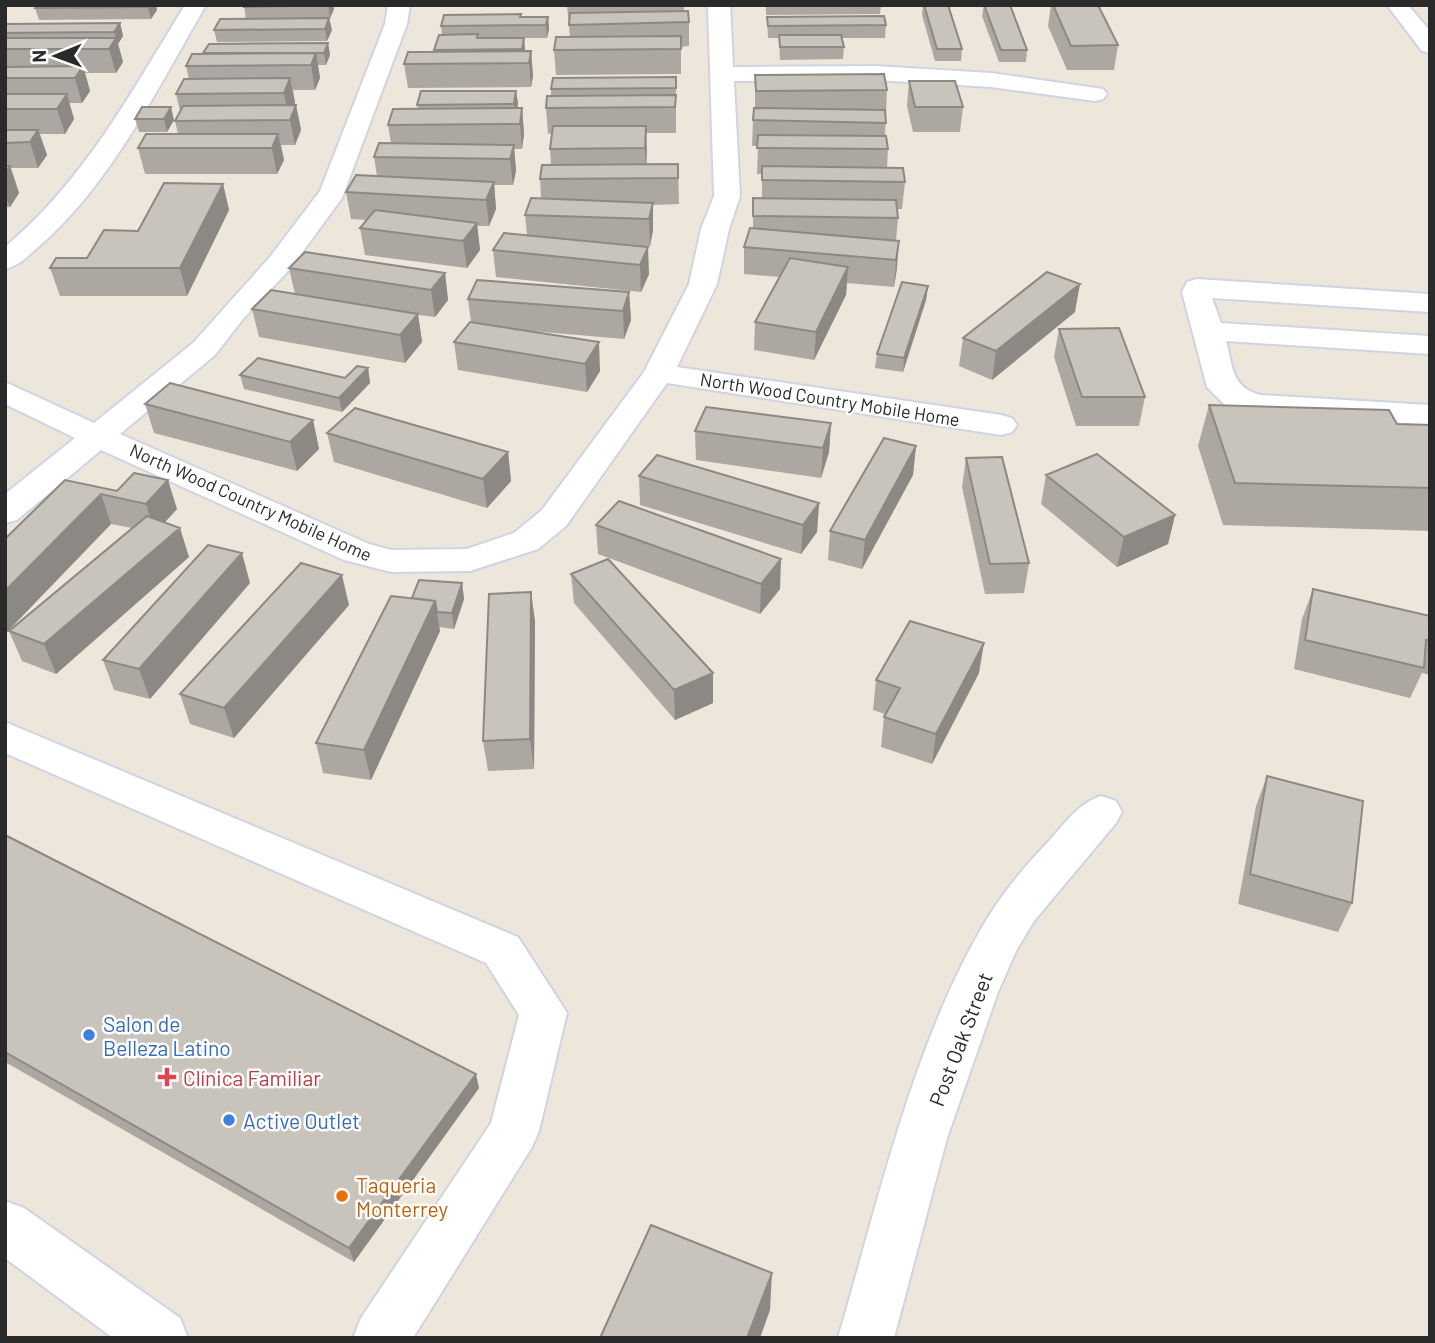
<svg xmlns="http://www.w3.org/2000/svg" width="1435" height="1343" font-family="Barlow,sans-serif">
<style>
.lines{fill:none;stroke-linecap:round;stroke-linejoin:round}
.minor-casing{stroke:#d0d3e4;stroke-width:4}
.minor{fill:#fff;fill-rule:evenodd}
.wall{fill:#aca8a1}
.shaded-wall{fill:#8c8883}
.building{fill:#c8c3bb;stroke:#8c8883;stroke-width:2}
.shop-dot{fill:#3f7fe0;stroke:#fff;stroke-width:2.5}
.health-dot{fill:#e0444e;stroke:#fff;stroke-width:2.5}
.food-dot{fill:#e8710a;stroke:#fff;stroke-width:2.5}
.labels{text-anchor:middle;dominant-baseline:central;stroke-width:5;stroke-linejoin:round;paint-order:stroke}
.street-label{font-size:18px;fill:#2a2a2a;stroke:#fff}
.near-shop-label{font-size:21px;fill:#366cbe;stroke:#fff;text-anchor:start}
.near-street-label{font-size:21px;fill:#2a2a2a;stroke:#fff}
.near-health-label{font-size:21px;fill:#be3a42;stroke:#fff;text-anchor:start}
.near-food-label{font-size:21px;fill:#c56008;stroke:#fff;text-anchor:start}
</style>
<rect width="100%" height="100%" fill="#ede6db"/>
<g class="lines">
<!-- minor casing -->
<g class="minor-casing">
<path id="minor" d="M185,5H206C157,89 111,185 36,249C26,258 18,266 5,269V247C84,181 132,91 185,5Z
M388,5H410L407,24L342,198L290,269L243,319L215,355L120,434L369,544L391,550L467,549L514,533L542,510L644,372L689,284L701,229L714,196L708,5H730L733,67L875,66L991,73L1103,89L1107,94L1103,99L1095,101L991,87L875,80L734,81L740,196L729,229L717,284L677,367L1001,415L1012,418L1017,425L1012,432L1001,435L667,383L566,526L538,549L470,571L391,572L344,560L101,450L17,520L5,523V494L75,438L5,404V382L94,423L193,343L270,257L320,191L385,24Z
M1387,5H1408L1430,31V53L1422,51Z
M1197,279L1430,294V312L1212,298L1221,323L1430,336V354L1226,341C1233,366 1231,387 1260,395L1430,405V425L1259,413L1225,405L1207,387L1182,292L1187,282Z
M5,722L518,937L567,1013L539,1131L532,1147L413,1338H353L361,1318L491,1123L519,1015L486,963L5,753Z
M1101,796L1116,801L1122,812L1116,823L1034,921L1016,951L998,992L947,1138L894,1338H838C879,1200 914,1037 990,914C1007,887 1028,863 1050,840C1065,823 1079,803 1101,796Z
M5,1201L24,1208L180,1318L188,1338H113L5,1258Z"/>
</g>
<!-- minor -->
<use href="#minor" class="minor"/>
</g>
<!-- wall -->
<path class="wall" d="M37,5H156L157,10L151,19L39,20L35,8Z
M244,5H333L334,9L330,18L246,19Z
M567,5H684V11L689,22V46L681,47V74L556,75L554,50L570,37Z
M766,5H881L880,14L766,15Z
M923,5H948L962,49L961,61H935L922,15Z
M984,5H1010L1027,50L1026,62H999L982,16Z
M1051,5H1098L1118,45L1114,70H1067L1048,26Z
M521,17H548L549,29L547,38H478H524L525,52L531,51L533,76L531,87L408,88L404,64L435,52L434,50L442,35L441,26Z
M767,17L886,25L885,38H842L844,47L843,59L780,60L779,38H768Z
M329,18L332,30L327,41L217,42L214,30Z
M120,23L123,36L118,44L123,62L116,73H85L90,91L82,103H69L74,119L65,134H40L47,155L38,168H11L19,193L10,207H5V24Z
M328,43L330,55L326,65H318L320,78L315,90H293L295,103L294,105H296L301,130L295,145H281L284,160L277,174H145L138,148L178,134L175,121L180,111L176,94L189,79L186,66L203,54Z
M755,75L887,90L885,136L888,149L887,168L905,182L902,209H897L898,218L896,240L897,268L894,287L847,283L846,295L814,360L754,350L755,322L779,277L744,274V247L753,228V198H762V174H757L758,146H752L753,120L755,108Z
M676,77V133H646V164H678L679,204L653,205V230L650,246H639L649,274L641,292L496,277L493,250L527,235L525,215L541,198L540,179L551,165L550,149L552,133L548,134L546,108L551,96V89Z
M909,81L963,107L960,132H913L907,106Z
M516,91L518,104L517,108H522L524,134L522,149H514L516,171L513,185H494L496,209L489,226H477L480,250L467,268L365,255L360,228L367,220L351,219L346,192L377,176L374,157L391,143L388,125L418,109L417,105Z
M142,107L174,120L167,132H139L135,119Z
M223,184L229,210L187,296H60L50,268L87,258Z
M289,268L445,273L448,300L435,317L418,315L422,342L405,363L259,337L252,309L295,294Z
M928,286L926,300L903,372L875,368L877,354Z
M629,292L631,320L624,339L531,331L600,371L587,392L458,370L454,342L471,322L468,299Z
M1075,312L992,380L959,366L963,338Z
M1059,329L1145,397L1139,426H1076L1054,357Z
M368,368L370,383L342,412L244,389L240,375L345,378Z
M145,404L313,420L319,449L297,471L154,433Z
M1209,405L1397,424L1430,425V531L1223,525L1198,446Z
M831,423L829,452L821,478L696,460L695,431Z
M327,433L508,452L511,481L487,508L334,462Z
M916,446L913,475L862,569L828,560L830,531Z
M966,458L1029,563L1024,593L985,594L962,487Z
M1046,475L1175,515L1168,544L1117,567L1041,504Z
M639,476L819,503L817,532L801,554L640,505Z
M65,480L177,509L165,522L189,557L56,674L22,661L9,631L132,528L111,524L5,634V539Z
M596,525L780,589L760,614L598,554Z
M571,574L713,673V703L675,720L574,603Z
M250,583L150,699L114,690L103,660Z
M462,583L464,599L454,629L439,627L440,631L371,780L323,773L316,743L412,598Z
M1313,589L1430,616V675L1422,673L1410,698L1294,669L1302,619Z
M531,592L535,622L534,769L488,771L483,741Z
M349,605L234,738L190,724L180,694Z
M979,673L932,764L881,747L884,717L885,714L873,710L876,680Z
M1267,776L1352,903L1338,932L1238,904L1256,806Z
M5,835L479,1088L354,1262L5,1062Z"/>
<!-- shaded-wall -->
<path class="shaded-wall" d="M149,5H156L157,10L151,19L148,7Z
M328,5H333L334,9L330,18Z
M548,17L549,29L547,38L546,25Z
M329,18L332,30L327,41L325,29Z
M120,23L123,36L118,44L123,62L116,73L109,49L116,39L114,32Z
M524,38L525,50L523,62L522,49Z
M328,43L330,55L326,65L324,53Z
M531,51L533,76L531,87L529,63Z
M316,53L320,78L315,90L311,65Z
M83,66L90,91L82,103L75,78Z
M290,78L295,103L289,118L284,93Z
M516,91L518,104L515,117L514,104Z
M67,94L74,119L65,134L57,109Z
M296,105L301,130L295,145L290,120Z
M171,107L174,120L167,132L164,119Z
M522,108L524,134L522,149L520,124Z
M646,126L647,151L646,174L645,148Z
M38,130L47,155L38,168L30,142Z
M278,134L284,160L277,174L272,148Z
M514,145L516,171L513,185L510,159Z
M10,166L19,193L10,207L5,195V174Z
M494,182L496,209L489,226L486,200Z
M223,184L229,210L187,296L180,268Z
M653,203V230L650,246L649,219Z
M477,223L480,250L467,268L463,241Z
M899,241L897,268L894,287L896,260Z
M648,247L649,274L641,292L640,265Z
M848,267L846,295L814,360L816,332Z
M445,273L448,300L435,317L431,290Z
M1080,284L1075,312L992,380L996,351Z
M928,286L926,300L903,372L904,358Z
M629,292L631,320L624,339L623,311Z
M418,314L422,342L405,363L400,335Z
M599,342L600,371L587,392L585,364Z
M368,368L370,383L342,412L339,398Z
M313,420L319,449L297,471L290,442Z
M831,423L829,452L821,478L823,448Z
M916,446L913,475L862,569L865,540Z
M508,452L511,481L487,508L483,479Z
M168,480L177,509L155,533L146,504Z
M101,494L111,524L5,634V591Z
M819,503L817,532L801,554L803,525Z
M1175,515L1168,544L1117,567L1124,537Z
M180,528L189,557L56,674L44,644Z
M242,553L250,583L150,699L139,669Z
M781,559L780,589L760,614L761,584Z
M342,575L349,605L234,738L224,708Z
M462,583L464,599L454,629L452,613Z
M531,592L535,622L534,769L530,739Z
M435,601L440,631L371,780L364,750Z
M984,643L979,673L932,764L936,734Z
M713,673V703L675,720L674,690Z
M476,1074L479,1088L354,1262L349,1248Z
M772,1273L770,1310L760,1338H747Z"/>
<!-- building -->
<path class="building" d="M37,5H149L148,7L35,8Z
M244,5H328L244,7Z
M924,5H948L962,49H937Z
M984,5H1010L1027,50H1001Z
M1053,5H1098L1118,45L1071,46Z
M688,11L689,22L569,25L570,13Z
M521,14L520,17H548L546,25L441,26L444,15Z
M884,16L886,25L768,26L767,17Z
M329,18L325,29L214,30L220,19Z
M120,23L114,32L5,33V24Z
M478,34L477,38H524L522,49L434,50L439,35Z
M779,35H841L844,47H780Z
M681,36V49L554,50L556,37Z
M5,38H116L109,49H5Z
M328,43L324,53H203L209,44Z
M531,51L529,63L404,64L408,52Z
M316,53L311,65L186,66L192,54Z
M83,66L75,78H5V67Z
M884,74L887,90L756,91L755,75Z
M676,77V88L551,89L553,78Z
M290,78L284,93L176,94L184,79Z
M909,81H955L963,107H915Z
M421,91H516L514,104L417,105Z
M5,94H67L57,109H5Z
M676,95L675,107L546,108L547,96Z
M296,105L290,120L175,121L183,106Z
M142,107H171L164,119H135Z
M522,108L520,124L388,125L393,109Z
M754,108L885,110L886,123L753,120Z
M553,126H646L645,148L550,149Z
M5,130H38L30,142L5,143Z
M146,134H278L272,148H138Z
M758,135L886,136L888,149L757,148Z
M379,143L514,145L510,159L374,157Z
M678,164V178L540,179L542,165Z
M5,166H10L5,174Z
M762,166L903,168L905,182L762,180Z
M356,175L494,182L486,200L346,192Z
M164,183L223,184L180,268H50L56,258H87L104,230L138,231Z
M531,198L653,203L649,219L525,215Z
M753,198L896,200L898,218L753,216Z
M375,210L477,223L463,241L360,228Z
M750,228L899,241L896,260L744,247Z
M504,233L648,247L640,265L493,250Z
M305,252L445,273L431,290L289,268Z
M790,258L848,267L816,332L755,322Z
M1047,272L1080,284L996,351L963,338Z
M477,280L629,292L623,311L468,299Z
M902,282L928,286L904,358L877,354Z
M271,290L418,314L400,335L252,309Z
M470,322L599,342L585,364L454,342Z
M1119,328L1145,397H1082L1059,329Z
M258,358L345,378L357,366L368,368L339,398L240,375Z
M170,383L313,420L290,442L145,404Z
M1209,405L1389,410L1397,424L1430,425V488L1235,483Z
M706,407L831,423L823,448L695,431Z
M355,408L508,452L483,479L327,433Z
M884,438L916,446L865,540L830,531Z
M1097,454L1175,515L1124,537L1046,475Z
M657,455L819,503L803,525L639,476Z
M1002,457L1029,563L990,564L966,458Z
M134,473L168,480L146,504L101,494L5,591V539L65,480L117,491Z
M619,501L781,559L761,584L596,525Z
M147,516L180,528L44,644L9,631Z
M208,545L242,553L139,669L103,660Z
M608,559L713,673L674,690L571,574Z
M301,563L342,575L224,708L180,694Z
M419,580L462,583L452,613L437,612L435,601L412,598Z
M1313,589L1430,616V641L1426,640L1424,668L1305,640Z
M531,592L530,739L483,741L489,594Z
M391,596L435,601L364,750L316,743Z
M910,621L984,643L936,734L884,717L900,688L876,680Z
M1267,776L1363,801L1352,903L1250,874Z
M5,835L476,1074L349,1248L5,1052Z
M651,1225L772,1273L747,1338H600Z"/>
<!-- markers -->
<g class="shop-dot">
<circle cx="89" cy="1035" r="7"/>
<circle cx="229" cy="1120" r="7"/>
</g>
<path class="health-dot" d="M163.5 1066.5h7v7h7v7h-7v7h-7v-7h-7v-7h7z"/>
<circle class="food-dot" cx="342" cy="1196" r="7"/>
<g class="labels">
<!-- street labels -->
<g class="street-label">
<text transform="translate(830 399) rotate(9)">North Wood Country Mobile Home</text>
<text transform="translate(251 502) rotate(24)">North Wood Country Mobile Home</text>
</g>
<!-- near-shop labels -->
<g class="near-shop-label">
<text x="103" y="1023">Salon de<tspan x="103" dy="24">Belleza Latino</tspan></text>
<text x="243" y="1120">Active Outlet</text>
</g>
<!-- near-street labels -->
<g class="near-street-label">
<text transform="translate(960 1039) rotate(-69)">Post Oak Street</text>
</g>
<!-- near-health labels -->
<g class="near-health-label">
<text x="183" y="1077">Clínica Familiar</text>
</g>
<!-- near-food labels -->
<g class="near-food-label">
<text x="356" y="1184">Taqueria<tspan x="356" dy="24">Monterrey</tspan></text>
</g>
</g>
<!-- border -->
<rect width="1435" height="1343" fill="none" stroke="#2a2a2a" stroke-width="14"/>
<!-- north arrow -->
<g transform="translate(56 56) rotate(269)" stroke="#ffffff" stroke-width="5" paint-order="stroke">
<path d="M0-5L12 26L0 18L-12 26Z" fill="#2a2a2a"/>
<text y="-10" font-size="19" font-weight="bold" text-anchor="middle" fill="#2a2a2a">N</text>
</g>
</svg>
